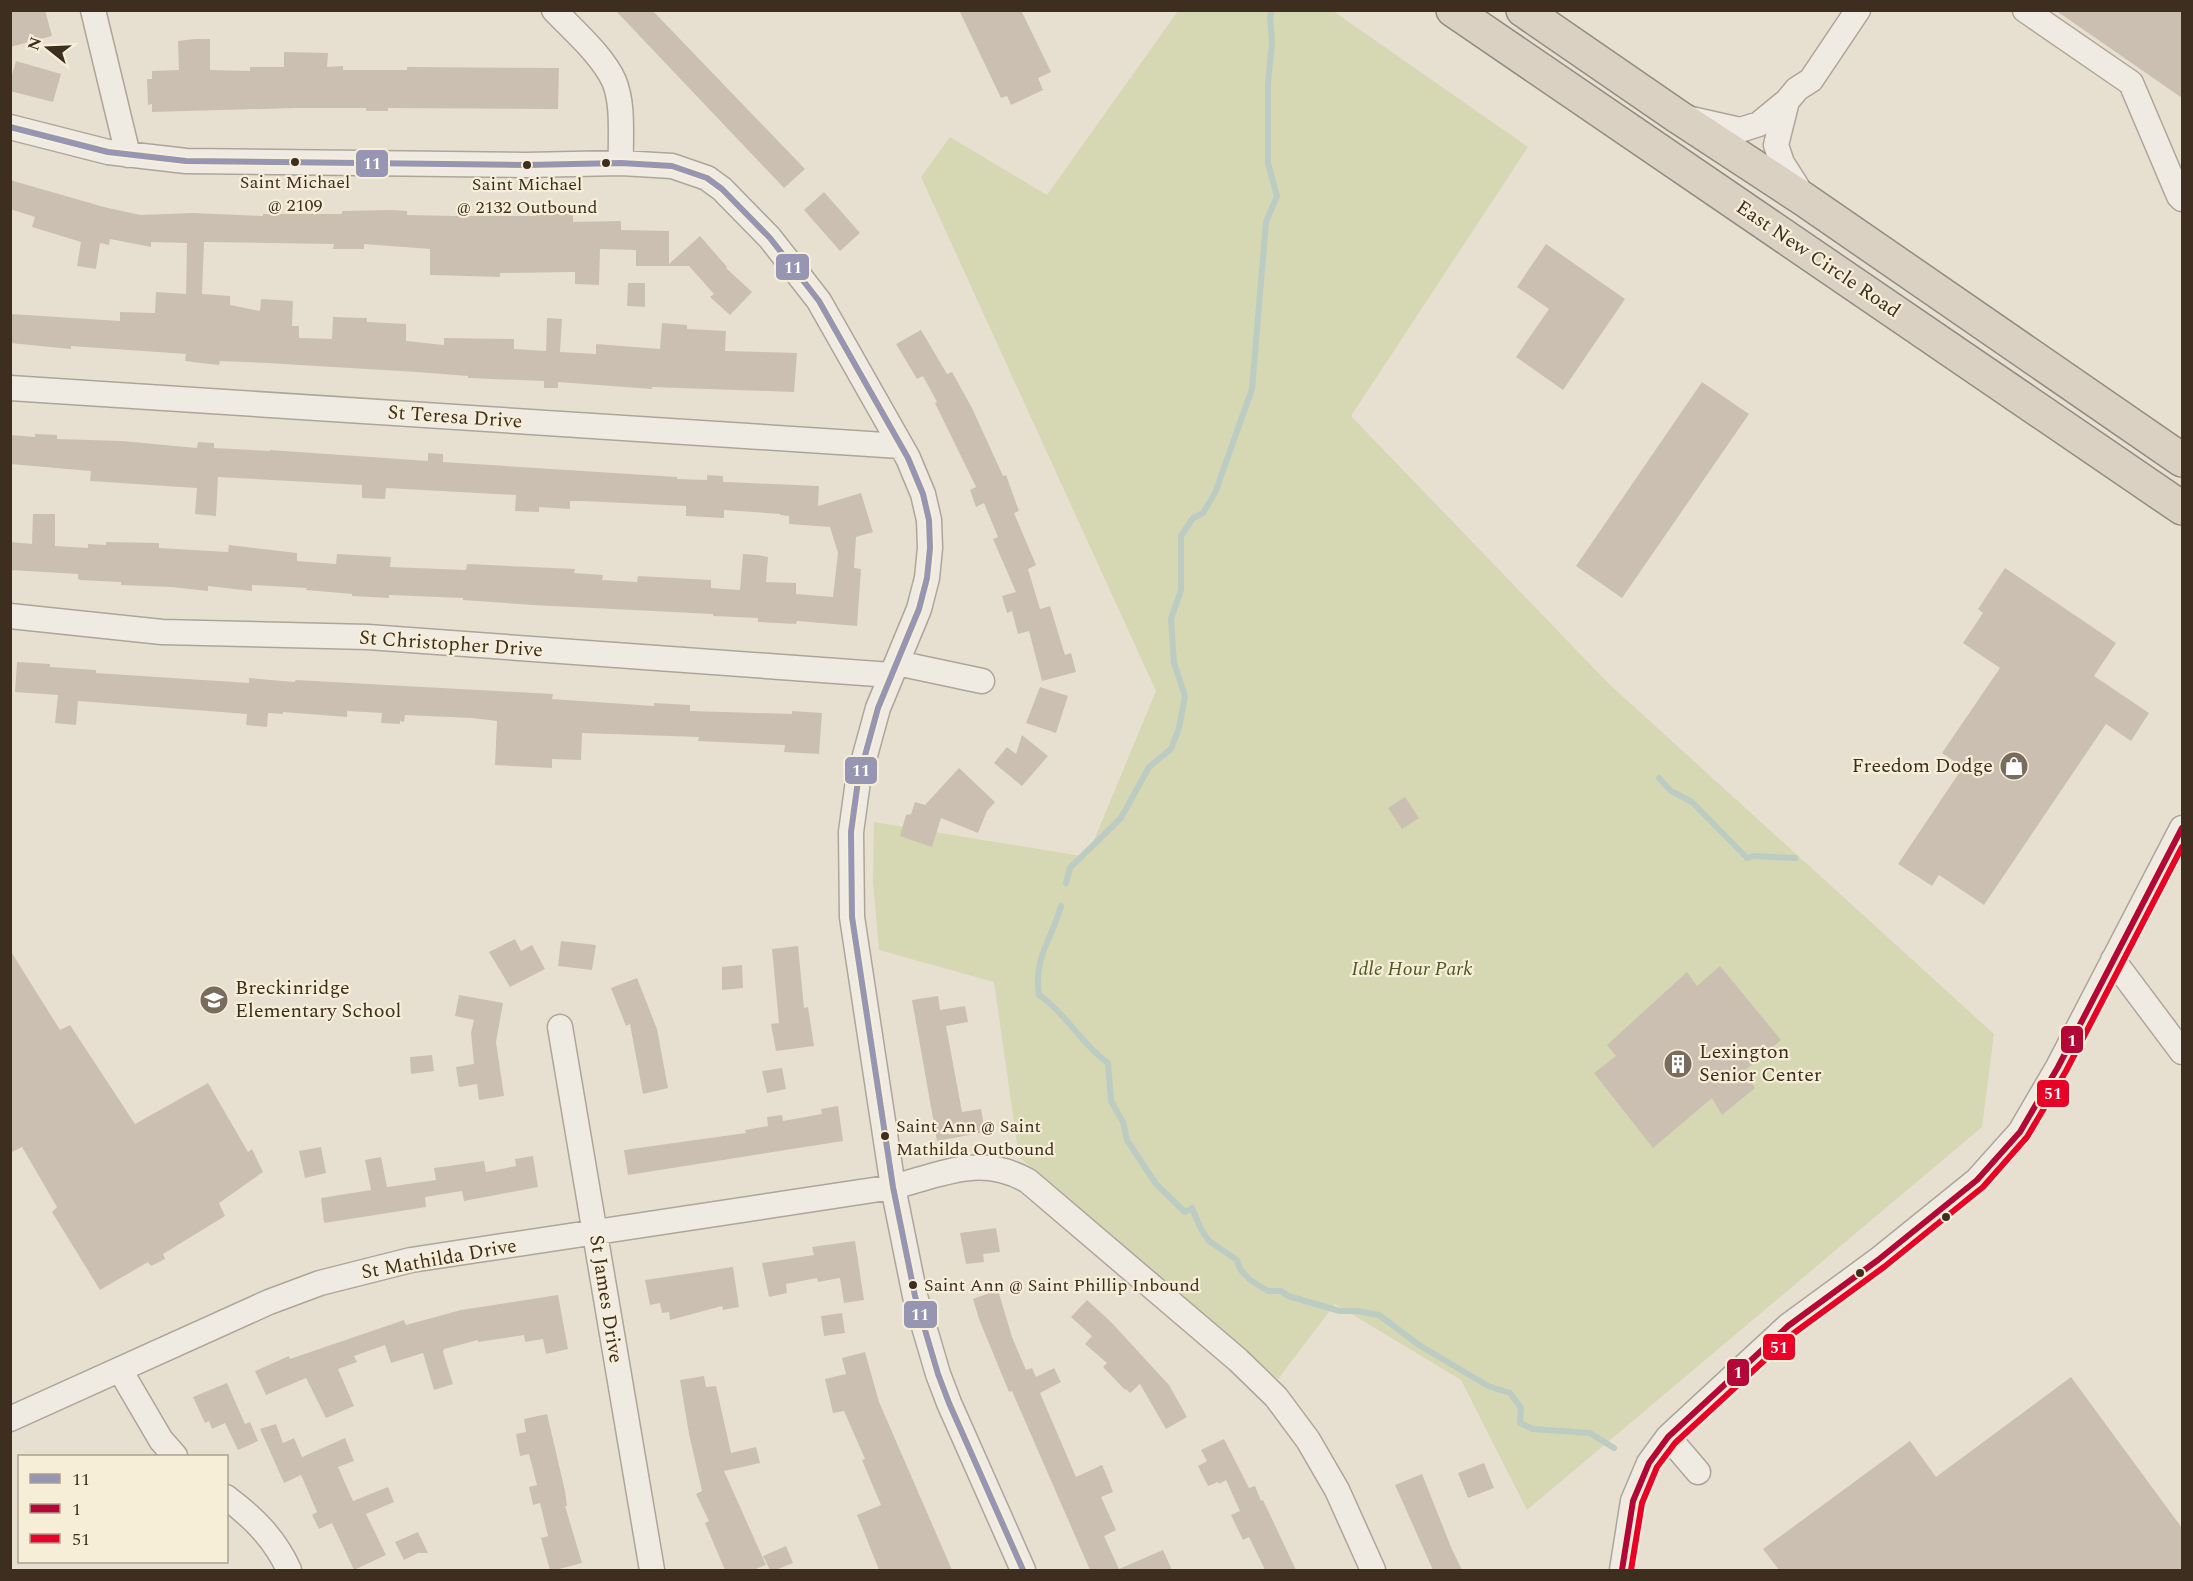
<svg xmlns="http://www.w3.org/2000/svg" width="2193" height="1581" font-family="Spectral,serif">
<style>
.green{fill:#d6d7b3}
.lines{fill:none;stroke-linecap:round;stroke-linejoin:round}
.stream{stroke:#bcccc2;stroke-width:6}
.building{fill:#cbbfb2}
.minor-casing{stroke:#ada599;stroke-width:27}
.highway-casing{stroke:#928b80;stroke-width:36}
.minor{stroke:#efebe3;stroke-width:24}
.highway{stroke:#dad1c2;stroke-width:33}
.bus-1-casing{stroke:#f7eed8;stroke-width:10}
.bus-2-casing{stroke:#f7eed8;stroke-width:10}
.bus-3-casing{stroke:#f7eed8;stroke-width:10}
.bus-1{stroke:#9695b2;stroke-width:6}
.bus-2{stroke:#b30738;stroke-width:6}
.bus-3{stroke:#e80027;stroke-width:6}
.bus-dot{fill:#3d2e20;stroke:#f7eed8;stroke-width:2}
.labels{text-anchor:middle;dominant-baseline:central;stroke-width:4.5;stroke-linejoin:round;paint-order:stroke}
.bus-label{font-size:18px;fill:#3d2e20;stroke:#f7eed8}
.street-label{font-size:20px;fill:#3d2e20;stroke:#f7eed8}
.poi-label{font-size:20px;fill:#3d2e20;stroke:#f7eed8;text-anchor:start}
.park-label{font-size:20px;font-style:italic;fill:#4d5a26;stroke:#f7eed8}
.line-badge{stroke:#f7eed8;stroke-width:2}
.badge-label{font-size:16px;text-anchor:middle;font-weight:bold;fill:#fff}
</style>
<rect width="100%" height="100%" fill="#e7e0d1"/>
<!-- green -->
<path class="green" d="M1178,11H1333L1528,147L1351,416L1608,683L1994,1034L1982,1127L1527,1510L1461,1380L1335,1304L1278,1379L1019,1157L994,982L879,950L873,881L874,822L1087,857L1156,691L921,177L950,137L1047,195Z"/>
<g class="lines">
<!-- stream -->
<path class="stream" d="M1659,778L1671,791L1692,802L1747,858L1753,856L1795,858
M1066,883L1070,868L1121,818L1149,767L1171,749L1179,728L1185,696L1174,663L1171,619L1181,590V536L1193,518L1203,513L1215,493L1252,389L1266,222L1277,196L1268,163V83L1272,43L1270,17L1272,10
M1061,906C1052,939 1033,958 1039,995C1066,1013 1081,1044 1108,1063L1111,1101L1123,1122L1127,1140L1156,1184L1185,1212L1192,1208L1201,1229L1209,1241L1237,1260L1240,1269L1250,1280L1268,1291H1281L1288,1296L1340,1311H1357L1379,1315L1419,1345L1488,1386L1510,1393L1521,1408L1520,1423L1533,1429L1590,1433L1614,1448"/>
</g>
<!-- building -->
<path class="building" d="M10,10H45L52,36L10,47Z
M615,10H652L805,169L784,188Z
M959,10H1021L1051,72L1038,78L1043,90L1011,105L1007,96L1001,98Z
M2055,10H2182V98L2110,48Z
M195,39H210V70L250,71V67H284V52L328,53L327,67L343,66V70H407V67L559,68L558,109L388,108V111H366V108H295L152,112V104L148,105L147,79H152V71L179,70L178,41Z
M16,61L61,74L53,102L10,91V82Z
M10,180L104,207L140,215L193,213L263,216V214H342V211L391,210L407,211V215L455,216H536V214H573V222L621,221V230L669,231V264L700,236L727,267L726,268L752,292L730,315L710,297L714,294L689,266H636V250L600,249L599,285L575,284V272L500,273V277L430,275V249L364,244V249H333L334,244L204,242L202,294L230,296V305L260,311L261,299L293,301L292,326H299V338L332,339L333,317L367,318V322L406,324V341L444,345V338L514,339V349L546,351L547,318L562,319L560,352L596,354V344L660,349L662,323L687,325V329L726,331L725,351L797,353L794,392L652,387V389L558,382V388H544V381L468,378V376L417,372L267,363L220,361L219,365L201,363L185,361L186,354L71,346V349L10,343V314L120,321V312L155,313L156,292L186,294L187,243L151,242V247L110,239L109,245L100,243L96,269L77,266L81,242L32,227L35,217L10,209Z
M824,192L860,233L840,251L804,210Z
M1546,244L1625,299L1563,390L1516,357L1549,309L1517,287Z
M628,283H645V307L627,306Z
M921,330L947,374L952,372L972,408L1003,476L1006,475L1019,511L1014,513L1036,565L1028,569L1040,609L1050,606L1065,655L1071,653L1076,672L1042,681L1029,631L1018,634L1012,611L1007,613L1002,596L1016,592L993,539L998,537L984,503L976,507L970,490L976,487L935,403L937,402L923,376L917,379L896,344Z
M1702,382L1749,414L1622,598L1576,566Z
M35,434L57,435V439L122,441L197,448L198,442L214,443V448L270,451V450L428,461V453L443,454V462L677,477V479L707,480V475L723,476V482H726L819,486L818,506L861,493L873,532L856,537L854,568L861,569L857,626L797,621L796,624L758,622V618L713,616V614L533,605L463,600V598L389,595V598L352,596V594L306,590L307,588L252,585V591L208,586V591L171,587L121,585V582L80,580L78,579V574L10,570V542L32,544L33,514H55V546L88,548V544L106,545V542L159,543V548L228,552L229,545L297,553V561L336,564L337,554L391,557L390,567L466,570L467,564L575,569L574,573L603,575L602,580L637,582L638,576L711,580V588L740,590L743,554L757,555L768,557L766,582L796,583V594L833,597L838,553L830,527L789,524V516L780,515V514L724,510V518L686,516V506L583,501H570V509L539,507V512L515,511L516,495L386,488L385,499L362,498V485L218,477L216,516L195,514L197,488L90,481L91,471L10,464V435L35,437Z
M2005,568L2116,643L2094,676L2149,713L2131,741L2106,724L1984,905L1939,875L1932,886L1898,864L1963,767L1942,753L2000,668L1963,643L1983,613L1978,609Z
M17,662L50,664V667L96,670V673L249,683V678L294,682L296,680L553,694L552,699L654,706V703L690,705V711L792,714V711L822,713L819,754L784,752L785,745L698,741L699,737L582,733L581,760L552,759V768L495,765L497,721L472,718L405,715L404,722L400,721V724L381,723L382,713L347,711V717L283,712V714L268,713L267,727L246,725L247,714L78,701L76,725L55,723L58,695L15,692Z
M1040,687L1068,696L1056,733L1026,723Z
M1022,735L1048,756L1022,786L994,763L1007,747L1016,754Z
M959,768L995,802L987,811L978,833L941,818L932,847L900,836L906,815L911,814L915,802L925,805Z
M1405,797L1419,818L1402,829L1388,808Z
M515,939L521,951L532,945L545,969L510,987L489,952Z
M561,941L596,945L592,970L558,966Z
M798,946L804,1008L808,1007L814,1046L776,1051L771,1024L779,1023L772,949Z
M10,950L60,1030L70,1025L135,1124L208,1083L248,1152L252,1149L263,1172L219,1203L225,1216L163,1254L165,1259L151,1266L148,1262L100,1290L52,1212L57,1207L22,1147L10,1153Z
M742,965L743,988L722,990V967Z
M1720,966L1781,1040L1744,1071L1755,1088L1722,1115L1712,1098L1653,1148L1594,1073L1616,1056L1607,1045L1687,972L1697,986Z
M637,978L657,1029L668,1088L643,1094L630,1024L626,1026L611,988Z
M459,995L503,1003L496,1042L504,1096L479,1100L477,1084L459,1087L456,1067L474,1064L471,1033L474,1020L455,1016Z
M938,996L940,1010L965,1006L968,1022L946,1026L962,1112L981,1109L985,1132L937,1141L912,1000Z
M432,1055L434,1071L411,1074L410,1057Z
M782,1068L786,1089L767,1093L762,1071Z
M838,1106L843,1141L628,1175L624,1150L746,1133L745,1130L768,1126L767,1117L782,1115L783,1121L822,1114L821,1109Z
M321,1147L326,1173L305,1178L299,1151Z
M533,1156L538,1187L464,1201L462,1191L425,1197L426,1207L324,1223L321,1198L371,1190L365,1160L381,1157L387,1187L436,1180L434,1168L484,1161L486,1172L516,1166L515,1159Z
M996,1228L1000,1252L983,1254L984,1262L966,1264L960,1233Z
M855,1241L864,1300L844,1303L840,1278L818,1282L817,1278L786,1284L787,1293L769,1297L762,1263L814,1255L812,1247Z
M733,1267L739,1307L723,1310L722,1306L670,1320L669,1312L662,1313L660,1303L650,1305L645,1280Z
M998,1290L1012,1337L1026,1370L1032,1368L1036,1377L1054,1368L1061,1382L1040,1393L1076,1477L1102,1465L1109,1481L1113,1492L1101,1497L1116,1530L1104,1536L1119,1569L1163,1550L1172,1570H1090L1012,1391L1009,1392L979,1319L973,1299Z
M558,1295L568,1349L546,1354L543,1339L525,1342L524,1335L478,1342V1340L444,1349L443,1352L453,1384L434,1390L423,1353L391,1363L385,1345L354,1356L357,1362L338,1369L354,1406L326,1418L306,1378L266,1395L255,1371L289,1356L290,1359L404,1320L406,1325L461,1310Z
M1087,1300L1111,1322L1169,1385L1187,1417L1166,1429L1140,1384L1130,1393L1126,1389L1125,1390L1103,1367L1107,1363L1085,1344L1092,1336L1071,1317Z
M842,1313L845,1333L824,1336L821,1316Z
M865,1352L879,1402L952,1570H879L864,1532L857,1515L881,1505L862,1460L865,1459L844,1411L833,1413L825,1379L846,1374L842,1358Z
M704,1376L706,1387L716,1386L731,1453L756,1447L760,1463L724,1471L766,1565L753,1570H725L705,1523L709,1521L696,1494L702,1491L689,1434L680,1380Z
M2071,1377L2182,1528V1570H1779L1763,1549L1910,1441L1936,1477Z
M227,1383L245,1424L250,1422L258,1441L238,1450L225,1423L212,1429L209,1421L205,1423L193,1397Z
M547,1414L565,1491L567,1506H565L582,1563L555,1570H550L541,1538L548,1536L540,1503L533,1505L529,1487L537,1485L529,1454L520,1456L516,1434L526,1432L524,1419Z
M276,1424L283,1443L294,1438L302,1457L345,1438L354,1461L338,1467L353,1501L388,1487L394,1502L366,1514L386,1555L354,1570L332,1523L319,1529L312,1515L317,1512L301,1475L284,1483L260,1429Z
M1224,1439L1249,1488L1255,1486L1261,1501L1263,1500L1296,1570H1265L1249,1537L1243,1540L1231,1515L1240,1511L1226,1480L1219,1484L1218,1482L1208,1486L1198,1466L1207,1461L1201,1450Z
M1484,1463L1494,1488L1468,1498L1458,1473Z
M1422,1474L1451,1547L1462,1570H1433L1395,1485Z
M418,1532L428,1553H418L404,1560L395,1542Z
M786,1546L793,1563L776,1570H770L763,1556Z"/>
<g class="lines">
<!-- minor casing -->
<g class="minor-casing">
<path id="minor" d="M93,10L128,155
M554,10C573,30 603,56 614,81C624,105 620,137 621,163
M2025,10L2131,83L2179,196L2182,199
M1787,101L1776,145L1782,163L1801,193
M1691,119L1740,130L1759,124L1787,101L1797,89L1811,80L1858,10
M10,127L108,152L186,161L526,165L621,163L672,166L707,178L722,189L770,238L819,301L908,458L923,494L929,520L930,548L927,578L919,609L878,708L858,781L851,832L852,917L893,1187L915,1296L938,1374L949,1403L1023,1570
M10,388L900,446
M10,616L162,632L368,637L891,675
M897,663L982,681
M2113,960L2182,1052
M560,1027L652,1570
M120,1370L161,1440L175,1456
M10,1419L269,1302L320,1283L411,1260L893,1187C943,1174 981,1154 1028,1181L1238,1360L1276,1397L1308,1440L1337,1490L1373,1570
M1668,1437L1698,1472
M226,1497C254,1518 275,1539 289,1570
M1622,1570L1633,1501L1649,1463L1668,1437L1788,1326L1878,1260L1977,1180L2020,1132L2058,1067L2182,828"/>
</g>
<!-- highway casing -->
<g class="highway-casing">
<path id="highway" d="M1453,10L2182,508
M1523,10L1677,116L1805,200L2182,460"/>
</g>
<!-- minor -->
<use href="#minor" class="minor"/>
<!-- highway -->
<use href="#highway" class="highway"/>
<!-- bus-1 casing -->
<g class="bus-1-casing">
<path id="bus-1" d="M10,127L108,152L186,161L526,165L621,163L672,166L707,178L722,189L770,238L819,301L908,458L923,494L929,520L930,548L927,578L919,609L878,708L858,781L851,832L852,917L893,1187L915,1296L938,1374L949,1403L1023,1570"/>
</g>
<!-- bus-2 casing -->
<g class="bus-2-casing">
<path id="bus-2" d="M1622,1570L1633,1501L1649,1463L1668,1437L1788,1326L1878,1260L1977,1180L2020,1132L2058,1067L2182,828"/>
</g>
<!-- bus-3 casing -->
<g class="bus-3-casing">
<path id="bus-3" d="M1631,1570L1642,1503L1657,1467L1675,1443L1794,1333L1884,1267L1983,1187L2027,1137L2066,1071L2182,847"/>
</g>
<!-- bus-1 -->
<use href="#bus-1" class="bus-1"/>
<!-- bus-2 -->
<use href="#bus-2" class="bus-2"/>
<!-- bus-3 -->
<use href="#bus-3" class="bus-3"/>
</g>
<!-- icons -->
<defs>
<g id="shop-disc" transform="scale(1.5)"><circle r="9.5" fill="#786c5e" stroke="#f7eed8"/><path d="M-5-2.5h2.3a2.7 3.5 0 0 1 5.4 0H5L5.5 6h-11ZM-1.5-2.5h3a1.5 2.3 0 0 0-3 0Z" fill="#fff"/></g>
<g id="school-disc" transform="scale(1.5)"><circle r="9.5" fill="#786c5e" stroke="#f7eed8"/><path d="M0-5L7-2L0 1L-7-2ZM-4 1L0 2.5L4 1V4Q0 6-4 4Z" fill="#fff"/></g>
<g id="building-disc" transform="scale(1.5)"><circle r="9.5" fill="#786c5e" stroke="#f7eed8"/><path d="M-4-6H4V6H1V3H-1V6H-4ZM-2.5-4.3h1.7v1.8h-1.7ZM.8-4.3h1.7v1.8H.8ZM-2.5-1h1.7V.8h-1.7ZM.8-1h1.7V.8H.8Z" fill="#fff"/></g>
</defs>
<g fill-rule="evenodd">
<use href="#shop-disc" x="2014" y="766"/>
<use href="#school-disc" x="214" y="1000"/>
<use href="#building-disc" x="1678" y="1064"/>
</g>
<!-- markers -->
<g class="bus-dot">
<circle cx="295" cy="162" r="5"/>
<circle cx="606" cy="163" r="5"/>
<circle cx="527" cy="165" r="5"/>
<circle cx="885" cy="1136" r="5"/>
<circle cx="1946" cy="1217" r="5"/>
<circle cx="1860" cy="1273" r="5"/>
<circle cx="913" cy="1285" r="5"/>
</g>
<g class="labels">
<!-- bus labels -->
<g class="bus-label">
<text x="295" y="182">Saint Michael<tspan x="295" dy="23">@ 2109</tspan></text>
<text x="527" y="184">Saint Michael<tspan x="527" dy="23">@ 2132 Outbound</tspan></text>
<text x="896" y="1126" text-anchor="start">Saint Ann @ Saint<tspan x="896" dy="23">Mathilda Outbound</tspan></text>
<text x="924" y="1285" text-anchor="start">Saint Ann @ Saint Phillip Inbound</text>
</g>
<!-- street labels -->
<g class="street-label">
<text transform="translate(1818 259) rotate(34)">East New Circle Road</text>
<text transform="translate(455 417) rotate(4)">St Teresa Drive</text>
<text transform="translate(451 644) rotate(4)">St Christopher Drive</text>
<text transform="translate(439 1259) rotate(-10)">St Mathilda Drive</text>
<text transform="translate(606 1299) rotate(81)">St James Drive</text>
</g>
<!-- poi labels -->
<g class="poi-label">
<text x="1993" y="766" text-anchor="end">Freedom Dodge</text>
<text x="235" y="988">Breckinridge<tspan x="235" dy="23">Elementary School</tspan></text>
<text x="1699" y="1052">Lexington<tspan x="1699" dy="23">Senior Center</tspan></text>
</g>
<!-- park labels -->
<g class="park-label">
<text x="1412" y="969">Idle Hour Park</text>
</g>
</g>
<g class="line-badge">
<rect x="355" y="149" width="34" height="29" rx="6" fill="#9695b2"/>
<rect x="775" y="253" width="35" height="28" rx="6" fill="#9695b2"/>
<rect x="844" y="756" width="34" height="29" rx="6" fill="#9695b2"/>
<rect x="2060" y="1025" width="24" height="29" rx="6" fill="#b30738"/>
<rect x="2036" y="1079" width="34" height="29" rx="6" fill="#e80027"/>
<rect x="903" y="1300" width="35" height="29" rx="6" fill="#9695b2"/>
<rect x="1762" y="1333" width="34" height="28" rx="6" fill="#e80027"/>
<rect x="1726" y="1358" width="24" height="29" rx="6" fill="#b30738"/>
</g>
<g class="badge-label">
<text x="372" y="169">11</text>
<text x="793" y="273">11</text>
<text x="861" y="776">11</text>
<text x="2072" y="1046">1</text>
<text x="2053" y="1099">51</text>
<text x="920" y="1320">11</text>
<text x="1779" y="1353">51</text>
<text x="1738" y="1378">1</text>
</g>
<!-- border -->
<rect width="2193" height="1581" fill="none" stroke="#3d2e20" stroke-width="24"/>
<!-- legend -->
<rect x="18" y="1455" width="210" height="108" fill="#f7eed8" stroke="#ada18e" stroke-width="1.5"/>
<rect x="30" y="1474" width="30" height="9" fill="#9695b2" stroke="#ada18e" stroke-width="1.5"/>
<text x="72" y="1485" font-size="18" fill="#3d2e20">11</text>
<rect x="30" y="1504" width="30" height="9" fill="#b30738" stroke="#ada18e" stroke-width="1.5"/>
<text x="72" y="1515" font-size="18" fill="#3d2e20">1</text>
<rect x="30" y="1534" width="30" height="9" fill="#e80027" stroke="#ada18e" stroke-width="1.5"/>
<text x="72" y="1545" font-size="18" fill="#3d2e20">51</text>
<!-- north arrow -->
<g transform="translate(48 48) rotate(288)" stroke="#f7eed8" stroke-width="4.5" paint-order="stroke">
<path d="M0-4.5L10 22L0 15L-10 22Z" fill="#3d2e20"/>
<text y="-9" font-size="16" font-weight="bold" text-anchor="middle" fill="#3d2e20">N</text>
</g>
</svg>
